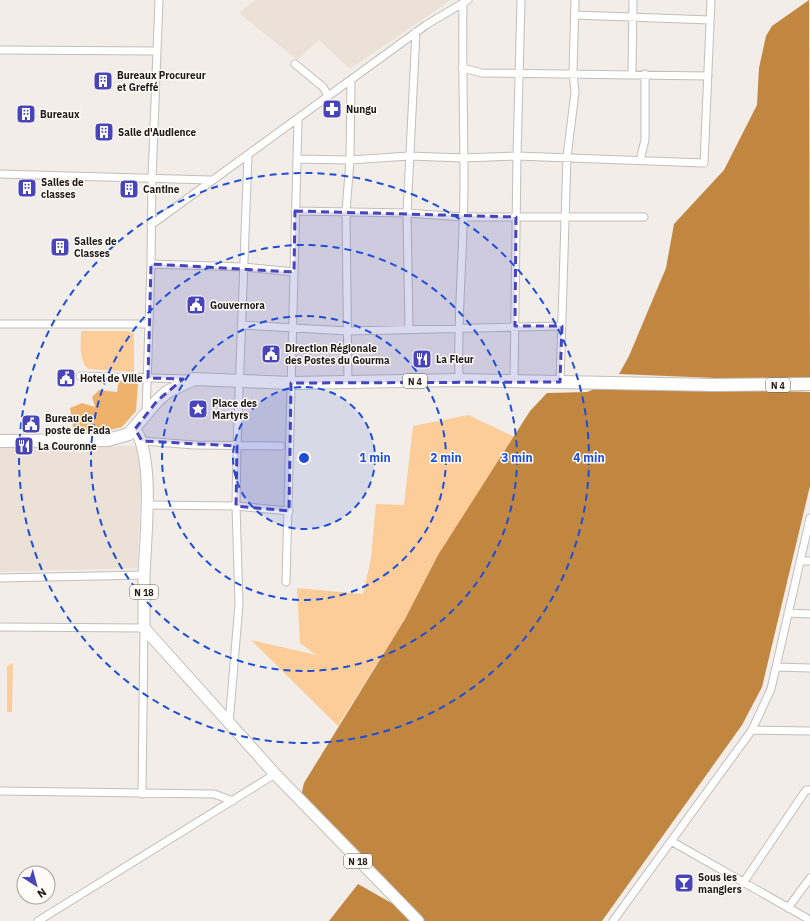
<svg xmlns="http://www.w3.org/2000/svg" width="810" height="921" font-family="'IBM Plex Sans',sans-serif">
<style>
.built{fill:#ece1d7}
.green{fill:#fdcd99}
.forest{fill:#efb26d}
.water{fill:#c18741}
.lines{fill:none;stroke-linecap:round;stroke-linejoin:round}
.minor-casing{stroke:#c3beba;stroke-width:9}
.primary-casing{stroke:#c3beba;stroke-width:13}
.trunk-casing{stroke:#c3beba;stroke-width:14}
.minor{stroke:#fff;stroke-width:7}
.primary{stroke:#fff;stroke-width:11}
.trunk{stroke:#fff;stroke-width:12}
.marked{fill:#4844ba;fill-opacity:0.2;stroke:#4844ba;stroke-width:3;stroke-dasharray:8 5;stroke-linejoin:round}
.ring{fill:none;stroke:#1d4ed8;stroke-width:2;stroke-dasharray:7 5}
.labels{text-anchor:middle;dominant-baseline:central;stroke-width:3;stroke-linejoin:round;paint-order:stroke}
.shield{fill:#fffbf7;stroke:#605e5c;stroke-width:1}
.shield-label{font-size:9px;font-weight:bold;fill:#1c1b19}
.poi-label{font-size:10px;font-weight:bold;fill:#1c1b19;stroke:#fffbf7;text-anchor:start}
.centre{fill:#1d4ed8;stroke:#fffbf7;stroke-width:2}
.ring-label{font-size:12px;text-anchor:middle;font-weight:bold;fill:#1d4ed8;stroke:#fffbf7;stroke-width:3;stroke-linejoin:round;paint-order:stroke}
</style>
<rect width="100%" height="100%" fill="#f2ede9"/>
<!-- built -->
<path class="built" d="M255,0H451L350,69L319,40L297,60L239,13Z
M135,446L142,459L137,568L0,572V447Z"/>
<!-- green -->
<path class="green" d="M81,331H128L134,334V372L88,369C78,359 81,344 81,331Z
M468,415L515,437L438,555L405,619L338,726L251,640L316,655L300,643L297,588L363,594L371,558L376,504L404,505L413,426Z
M13,663L12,712H7V666Z"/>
<!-- forest -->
<path class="forest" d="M119,380L138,384L136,411L122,427L94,434L74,433L70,408L82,403L95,407L92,397L99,390L117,392Z"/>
<!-- water -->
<path class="water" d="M809,0L810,379L744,390L810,392V486L762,687L742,725L602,921H329L358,884L409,913L300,800L304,783L405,619L438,555L530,411L547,393L587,392L597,388L713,391L715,378L619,374L629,356L666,268L674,224L724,170L757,105L759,68L766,36L772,26Z"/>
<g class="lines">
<!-- minor casing -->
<g class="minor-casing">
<path id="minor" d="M575,15L710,20
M0,50L157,51
M295,64L323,87L328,96
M462,68L482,73L708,76
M632,74L633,0
M297,159L350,160L409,156L463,158L517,156L704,163L711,0
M640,160L645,140V74
M0,174L210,180
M295,211L407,213L463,217H644
M151,225L426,25L468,0
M151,264L244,267L294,272
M0,324H149
M241,325L348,331L562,326
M409,329L407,213L416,32
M80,376L190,379
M459,380C457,314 464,249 464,183C464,123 462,64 463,4
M514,381L517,156L521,0
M560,382L567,157L575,92L573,73L575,0
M348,383L346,211L350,160L351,80
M146,414L151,264L152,178L159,0
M142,441L195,445L281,446
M146,505L236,506L289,511
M801,561H810
M0,578L144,575
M286,582L298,120
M788,613L810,614
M0,627L144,628L142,794
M776,667L810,668
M229,724L239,604L236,506L237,446L248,155
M752,730L810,731
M0,791L214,794L233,801
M671,841L810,920
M743,883L806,790H810
M788,908L810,878
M38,921L275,774
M613,921L752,730L771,689L810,518"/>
</g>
<!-- primary casing -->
<g class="primary-casing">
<path id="primary" d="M135,429C155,459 145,539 144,576C144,593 144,611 144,628L275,774L418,921"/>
</g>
<!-- trunk casing -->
<g class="trunk-casing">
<path id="trunk" d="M0,441L108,440L129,434L157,401L167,392L194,379L291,383L459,380L714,385L810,384"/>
</g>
<!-- minor -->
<use href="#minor" class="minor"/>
<!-- primary -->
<use href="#primary" class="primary"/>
<!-- trunk -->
<use href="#trunk" class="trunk"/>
</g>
<!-- marked area -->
<path class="marked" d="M295,211L516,217L515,326H562L560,382L291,383L289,511L236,506L237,446L142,441L135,429L157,401L183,379L148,378L151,264L294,272Z"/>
<!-- distance rings -->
<circle cx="304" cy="458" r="71" fill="#1d4ed8" fill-opacity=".12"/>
<g class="ring">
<circle cx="304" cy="458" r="71"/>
<circle cx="304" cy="458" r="142"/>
<circle cx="304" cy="458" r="213"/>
<circle cx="304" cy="458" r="285"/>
</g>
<!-- icons -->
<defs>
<g id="building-square" transform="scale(1)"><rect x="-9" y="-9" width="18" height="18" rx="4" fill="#4844ba" stroke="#fffbf7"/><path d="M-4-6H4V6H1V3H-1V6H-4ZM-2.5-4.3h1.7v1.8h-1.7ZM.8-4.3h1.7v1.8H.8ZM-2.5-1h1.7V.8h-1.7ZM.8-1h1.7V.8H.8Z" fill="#fff"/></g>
<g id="pharmacy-square" transform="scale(1)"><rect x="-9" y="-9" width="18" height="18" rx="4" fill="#4844ba" stroke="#fffbf7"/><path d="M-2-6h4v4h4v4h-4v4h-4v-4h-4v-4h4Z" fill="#fff"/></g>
<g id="civic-square" transform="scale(1)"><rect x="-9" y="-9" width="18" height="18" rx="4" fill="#4844ba" stroke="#fffbf7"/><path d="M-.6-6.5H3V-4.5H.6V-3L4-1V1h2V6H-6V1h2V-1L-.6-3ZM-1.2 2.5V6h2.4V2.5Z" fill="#fff"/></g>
<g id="restaurant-square" transform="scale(1)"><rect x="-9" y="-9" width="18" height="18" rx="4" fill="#4844ba" stroke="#fffbf7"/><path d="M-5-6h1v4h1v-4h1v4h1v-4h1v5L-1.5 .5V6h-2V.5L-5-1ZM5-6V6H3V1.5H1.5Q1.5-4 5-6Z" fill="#fff"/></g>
<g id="sight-square" transform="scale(1)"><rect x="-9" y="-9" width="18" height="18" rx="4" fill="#4844ba" stroke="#fffbf7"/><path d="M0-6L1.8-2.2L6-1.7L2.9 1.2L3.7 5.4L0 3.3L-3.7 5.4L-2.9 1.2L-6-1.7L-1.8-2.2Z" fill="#fff"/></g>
<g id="bar-square" transform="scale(1)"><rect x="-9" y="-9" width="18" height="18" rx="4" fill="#4844ba" stroke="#fffbf7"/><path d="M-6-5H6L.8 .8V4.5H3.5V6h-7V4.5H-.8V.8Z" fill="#fff"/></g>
</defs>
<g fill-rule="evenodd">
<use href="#building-square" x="103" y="81"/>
<use href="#pharmacy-square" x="332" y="109"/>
<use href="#building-square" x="26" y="114"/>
<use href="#building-square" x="104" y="132"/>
<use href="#building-square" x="27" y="188"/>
<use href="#building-square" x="129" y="189"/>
<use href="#building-square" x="60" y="247"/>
<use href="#civic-square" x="196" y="305"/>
<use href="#civic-square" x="271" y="354"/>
<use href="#restaurant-square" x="422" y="359"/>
<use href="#civic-square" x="66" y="378"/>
<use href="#sight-square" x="198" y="409"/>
<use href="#civic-square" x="31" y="424"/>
<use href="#restaurant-square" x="24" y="446"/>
<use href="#bar-square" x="684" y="883"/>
</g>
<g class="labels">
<!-- shield labels -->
<g class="shield">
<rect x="403" y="374" width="24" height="14" rx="3"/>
<rect x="766" y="378" width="24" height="14" rx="3"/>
<rect x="130" y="585" width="28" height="14" rx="3"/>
<rect x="344" y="854" width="28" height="14" rx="3"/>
</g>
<g class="shield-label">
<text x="415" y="381">N 4</text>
<text x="778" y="385">N 4</text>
<text x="144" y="592">N 18</text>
<text x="358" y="861">N 18</text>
</g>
<!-- poi labels -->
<g class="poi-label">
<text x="117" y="75">Bureaux Procureur<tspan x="117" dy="12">et Greffé</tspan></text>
<text x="346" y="109">Nungu</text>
<text x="40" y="114">Bureaux</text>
<text x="118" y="132">Salle d'Audience</text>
<text x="41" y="182">Salles de<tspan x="41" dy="12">classes</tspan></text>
<text x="143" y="189">Cantine</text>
<text x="74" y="241">Salles de<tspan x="74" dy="12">Classes</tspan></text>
<text x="210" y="305">Gouvernora</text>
<text x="285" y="348">Direction Régionale<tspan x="285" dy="12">des Postes du Gourma</tspan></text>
<text x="436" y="359">La Fleur</text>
<text x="80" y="378">Hotel de Ville</text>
<text x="212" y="403">Place des<tspan x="212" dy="12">Martyrs</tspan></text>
<text x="45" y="418">Bureau de<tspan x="45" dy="12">poste de Fada</tspan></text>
<text x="38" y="446">La Couronne</text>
<text x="698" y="877">Sous les<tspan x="698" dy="12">mangiers</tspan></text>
</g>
</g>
<circle cx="304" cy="458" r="6" class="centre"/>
<g class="ring-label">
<text x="375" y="462">1 min</text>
<text x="446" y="462">2 min</text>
<text x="517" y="462">3 min</text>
<text x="589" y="462">4 min</text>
</g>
<!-- north arrow -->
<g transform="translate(36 885) rotate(144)"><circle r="19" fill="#fffbf7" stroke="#a4a19e"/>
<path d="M0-3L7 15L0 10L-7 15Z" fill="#4844ba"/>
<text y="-6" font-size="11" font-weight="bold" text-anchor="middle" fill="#1c1b19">N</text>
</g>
</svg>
